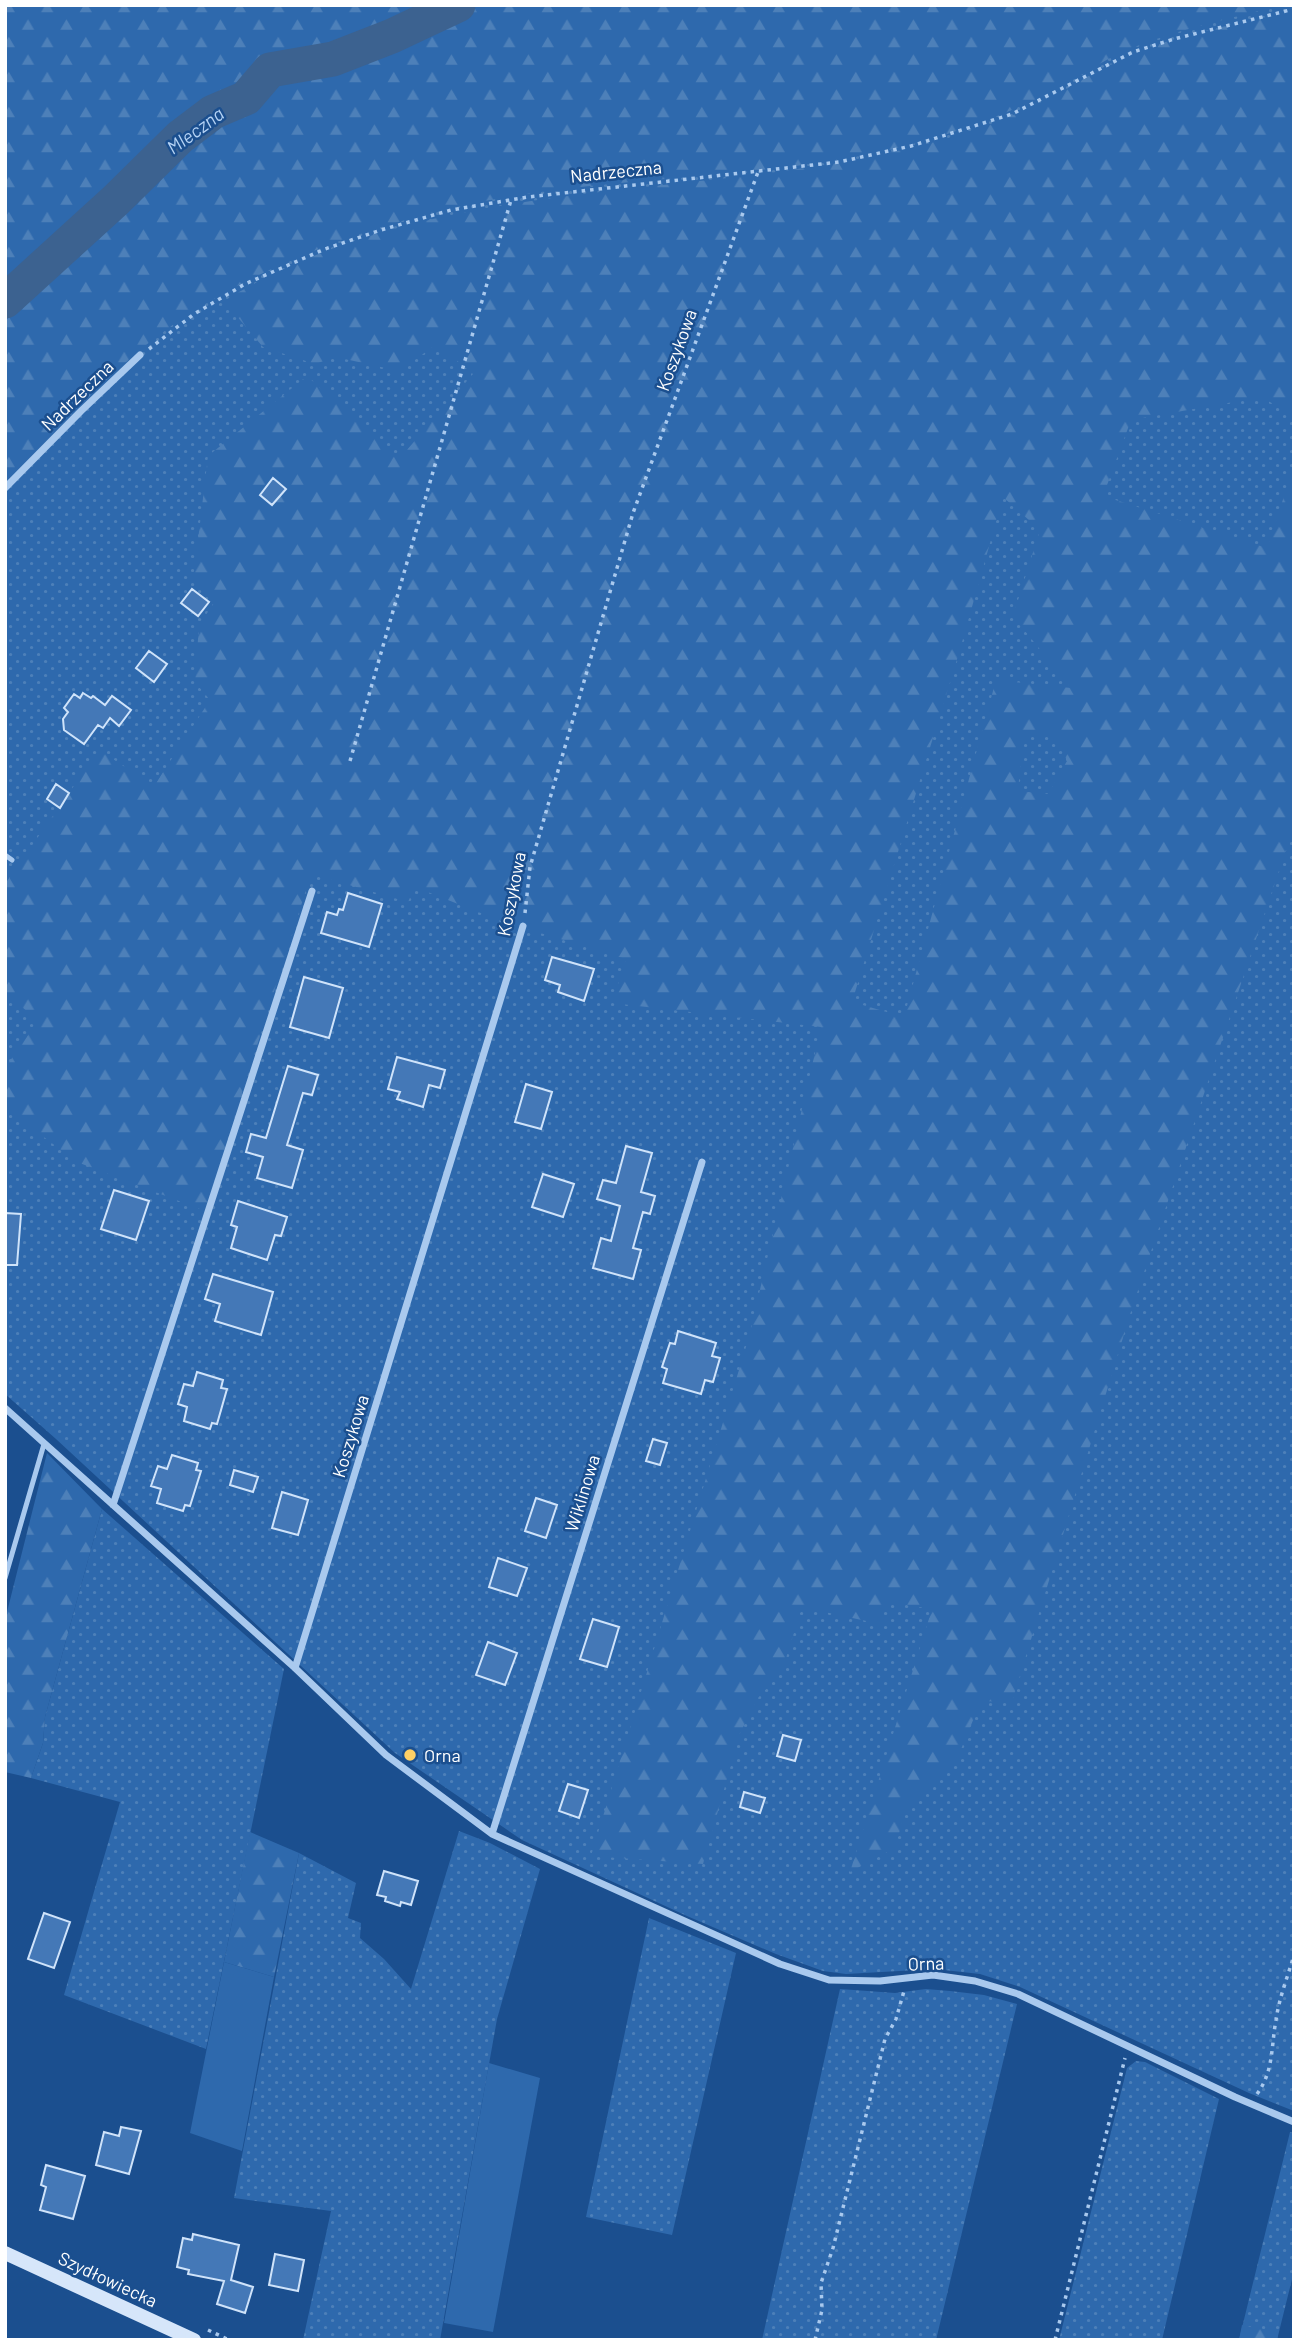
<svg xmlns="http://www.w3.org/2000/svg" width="1299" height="2345" font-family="Barlow,sans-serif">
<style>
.grass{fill:url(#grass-dots)}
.forest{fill:url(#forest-firs);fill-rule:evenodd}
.garden{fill:#2e69ad}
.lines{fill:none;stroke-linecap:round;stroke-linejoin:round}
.river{stroke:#3c6290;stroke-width:35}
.building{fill:#4478b7;stroke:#cfe3fa;stroke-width:2}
.path{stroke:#a9c9ee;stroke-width:3.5;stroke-dasharray:3.5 5;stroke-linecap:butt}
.lane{stroke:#a9c9ee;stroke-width:5}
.street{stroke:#a9c9ee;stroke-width:7}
.secondary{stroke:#d6e6fa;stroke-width:14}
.poi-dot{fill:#ffd166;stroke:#1b4f8f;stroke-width:2.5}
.labels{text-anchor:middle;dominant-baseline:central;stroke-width:5;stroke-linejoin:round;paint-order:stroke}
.street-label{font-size:18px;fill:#fff;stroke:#1b4f8f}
.poi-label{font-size:18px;fill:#fff;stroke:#1b4f8f;text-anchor:start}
.water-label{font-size:19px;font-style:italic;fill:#b5d3f5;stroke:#1b4f8f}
</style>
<defs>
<pattern id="grass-dots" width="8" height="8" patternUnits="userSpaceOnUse" patternTransform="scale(1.75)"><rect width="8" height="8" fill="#2e69ad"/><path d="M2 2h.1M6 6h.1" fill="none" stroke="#4d80b9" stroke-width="1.8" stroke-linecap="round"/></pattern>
<pattern id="forest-firs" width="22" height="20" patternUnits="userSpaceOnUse" patternTransform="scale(1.75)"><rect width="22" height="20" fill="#2e69ad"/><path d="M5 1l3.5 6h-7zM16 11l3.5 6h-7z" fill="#4d80b9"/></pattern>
</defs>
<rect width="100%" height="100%" fill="#1b4f8f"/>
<!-- grass -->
<path class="grass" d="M5,5H1294V2111L1249,2093L1020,1987L980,1974L935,1969L846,1974L823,1971L776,1954L687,1916L522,1840L395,1753L56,1439L5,1394Z
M102,1509L284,1669L206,2049L64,1995L120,1802L31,1778L43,1743L45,1717Z
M459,1831L490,1843L540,1869L497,2019L440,2340H303L331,2211L234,2198L299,1853L356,1883L348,1918L361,1923L360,1938L384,1959L411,1989Z
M649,1918L736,1953L672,2235L586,2217Z
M840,1989L895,1993L926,1989L950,1991L984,1995L1017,2004L936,2340H762Z
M1136,2061L1145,2062L1219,2099L1162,2340H1059L1127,2068Z
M1290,2132L1294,2133V2271L1277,2340H1239Z"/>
<!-- forest -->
<path class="forest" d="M5,5H1283C1232,18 1175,30 1127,50C1099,62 1074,81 1047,94C1003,115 956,133 909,145C784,177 653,175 526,194C396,213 234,268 134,355C88,395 47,440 5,485Z
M1294,11V417L1262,397L1131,420L1103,496L1267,548L1294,466V826L1132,1308L1012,1702L981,1701L959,1754L907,1805L895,1848L850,1872L932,1609L887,1602L880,1624L802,1607L782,1671L758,1698L740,1733L703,1864L591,1856L749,1337L821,1027L612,1003L626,959L501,921L415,887L408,902L311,874L205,1211L77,1162L5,1108V1068L38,1021L5,992V884L99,750L154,786L210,700L195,682L199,625L214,603L193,582L208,456L307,376L399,459L473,374L437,344L399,371L336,357L315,364L263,347L224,301C433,173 680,203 910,148C958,137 1007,120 1052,97C1078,84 1103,65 1131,54C1183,34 1240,23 1294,11ZM1003,497L1040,530L1013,616L1071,688L996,680L904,1017L852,1002L959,653ZM1023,736L1057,737L1067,761L1048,794L1018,791Z
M47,1453L102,1509L45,1717L43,1743L31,1778L5,1772V1620Z
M250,1832L299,1853L274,1977L224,1962Z
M1242,2325L1278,2333L1277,2340H1239Z"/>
<!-- garden -->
<path class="garden" d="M224,1962L274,1977L242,2151L190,2133Z
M489,2063L540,2078L493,2332L444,2323Z"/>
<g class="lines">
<!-- river -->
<path class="river" d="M5,301L116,200L180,137L213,112L246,98L270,70L333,59L392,36L458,5"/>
</g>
<!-- building -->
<path class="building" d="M273,478L286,489L272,505L260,495Z
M192,589L209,602L198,616L181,603Z
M149,651L167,664L154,682L136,668Z
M83,693L91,698L93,696L105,705L112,696L131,710L119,726L110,718L103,728L98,725L84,744L64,730L63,719L68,712L64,708L74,694L80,698Z
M56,784L69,793L60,808L47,799Z
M348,893L382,904L369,947L321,933L327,912L337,915L339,909L343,910Z
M552,957L594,969L584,1001L558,992L560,985L545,980Z
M304,977L343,988L329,1038L290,1027Z
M397,1057L445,1070L440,1088L429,1085L423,1107L397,1099L400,1092L388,1089Z
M288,1066L318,1075L312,1095L303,1093L287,1145L303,1150L292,1188L257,1178L263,1157L246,1152L251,1134L266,1138Z
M526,1084L552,1092L541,1129L515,1122Z
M626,1146L652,1153L641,1192L655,1196L650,1214L643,1212L633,1248L641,1250L633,1279L593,1268L601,1238L611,1241L620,1206L597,1199L603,1180L616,1183Z
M543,1174L574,1184L563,1217L532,1207Z
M114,1190L149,1201L136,1240L101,1229Z
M238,1201L287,1217L281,1236L275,1235L267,1260L231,1248L237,1227L231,1225Z
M5,1213L21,1214L17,1265H5Z
M213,1274L273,1292L261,1335L215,1321L220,1304L205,1299Z
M678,1331L716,1343L712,1356L720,1358L713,1382L705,1380L701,1394L663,1383L667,1369L662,1367L670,1343L675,1344Z
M197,1372L223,1380L221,1388L227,1389L217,1424L212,1423L210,1429L184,1421L187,1407L178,1404L184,1384L193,1386Z
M653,1439L667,1443L660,1465L646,1461Z
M172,1455L198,1463L196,1470L201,1471L190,1506L185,1505L183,1511L157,1503L161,1489L151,1486L158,1466L167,1469Z
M234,1470L258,1477L253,1492L230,1485Z
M282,1492L308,1500L298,1535L272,1528Z
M536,1498L557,1505L546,1538L525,1531Z
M498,1558L527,1568L517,1596L489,1587Z
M593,1619L619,1627L607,1667L580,1659Z
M488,1642L517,1653L505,1685L476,1675Z
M783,1735L801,1740L795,1761L777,1756Z
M568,1784L588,1790L579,1818L559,1811Z
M744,1792L765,1798L760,1813L740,1807Z
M384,1871L418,1881L411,1905L401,1902L400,1906L385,1901L386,1897L377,1895Z
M44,1913L70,1922L54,1968L28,1959Z
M121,2127L141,2131L129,2174L96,2165L104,2132L119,2136Z
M46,2165L85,2176L73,2219L40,2210L46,2187L41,2185Z
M193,2234L239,2245L231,2280L253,2287L245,2313L217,2304L224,2281L188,2274L189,2270L177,2267L183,2238L192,2240Z
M275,2254L304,2260L298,2291L269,2285Z"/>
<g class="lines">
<!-- path -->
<path class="path" d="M149,349L194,314L245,284L325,249L381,230L451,210L528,197L839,162L911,146L1012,114L1133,52L1174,39L1294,9
M350,761L511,200
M525,913L530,867L633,513L758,172
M1257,2094C1274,2071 1271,2046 1276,2020C1279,1998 1288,1976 1294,1955
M208,2330L229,2340
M815,2340L822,2310L821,2283L833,2248L885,2039L896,2019L904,1991
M1055,2340L1125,2058"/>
<!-- lane -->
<path class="lane" d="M5,855L12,860
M5,1578L44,1444"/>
<!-- street -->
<path class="street" d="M5,488L81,411L140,355
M5,1408L295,1668L386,1755L492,1834L780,1964L829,1980L880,1981L933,1975L975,1981L1018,1994L1235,2097L1294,2122
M113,1505L312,891
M295,1668L523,926
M492,1834L702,1162"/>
<!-- secondary -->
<path class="secondary" d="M5,2253L194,2340"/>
</g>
<!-- markers -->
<circle class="poi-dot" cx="410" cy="1755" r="7"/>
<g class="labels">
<!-- street labels -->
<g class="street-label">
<text transform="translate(616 171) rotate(-6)">Nadrzeczna</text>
<text transform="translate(676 350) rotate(-70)">Koszykowa</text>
<text transform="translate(77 395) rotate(-44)">Nadrzeczna</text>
<text transform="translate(511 894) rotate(-79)">Koszykowa</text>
<text transform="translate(350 1436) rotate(-73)">Koszykowa</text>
<text transform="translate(582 1493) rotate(-73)">Wiklinowa</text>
<text transform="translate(926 1963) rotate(-2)">Orna</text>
<text transform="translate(108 2279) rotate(25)">Szydłowiecka</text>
</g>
<!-- poi labels -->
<g class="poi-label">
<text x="424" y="1755">Orna</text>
</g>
<!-- water labels -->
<g class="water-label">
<text transform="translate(195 130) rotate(-36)">Mleczna</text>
</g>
</g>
<!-- border -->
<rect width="1299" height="2345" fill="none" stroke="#ffffff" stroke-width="14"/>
</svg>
